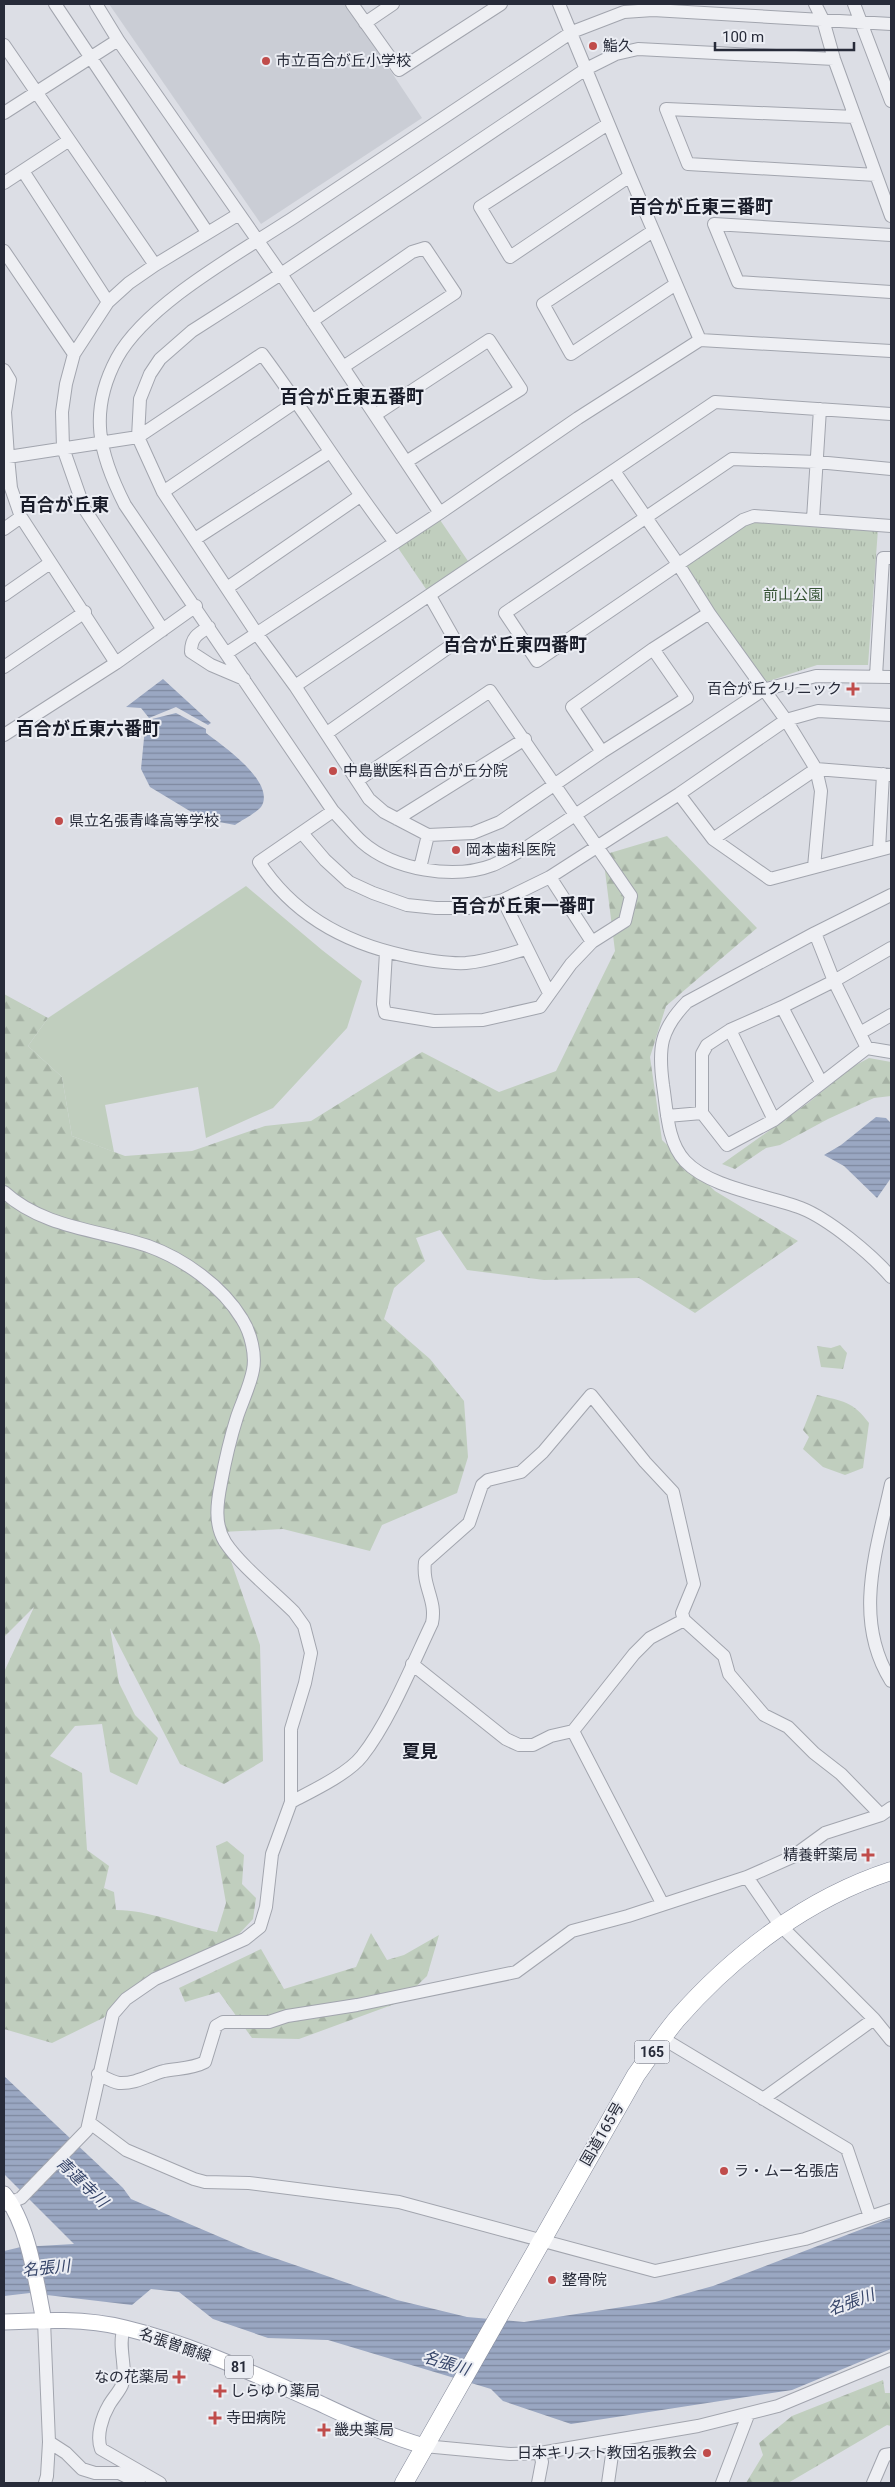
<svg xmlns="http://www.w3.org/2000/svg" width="895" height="2487" font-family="Roboto,'Noto Sans JP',sans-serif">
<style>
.built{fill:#cacdd5}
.forest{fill:url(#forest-firs)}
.park{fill:url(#park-tufts)}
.pitch{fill:#c0cebe}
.water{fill:url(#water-rules)}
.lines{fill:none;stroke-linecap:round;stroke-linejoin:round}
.minor-casing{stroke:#a2a5ae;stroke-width:14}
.major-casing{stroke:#9da1af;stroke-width:17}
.highway-casing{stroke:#858a9a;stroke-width:19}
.minor{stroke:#eeeff3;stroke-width:12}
.major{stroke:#fff;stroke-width:15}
.highway{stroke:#fff;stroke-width:18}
.poi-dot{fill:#c04c4b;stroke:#ebedf3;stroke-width:2}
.labels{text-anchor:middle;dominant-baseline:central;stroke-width:4;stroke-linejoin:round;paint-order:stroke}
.shield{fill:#ebedf3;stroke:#626571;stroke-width:1}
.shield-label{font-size:14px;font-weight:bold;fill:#272b39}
.poi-label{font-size:15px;fill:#272b39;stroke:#ebedf3;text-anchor:start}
.park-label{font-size:15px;fill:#375436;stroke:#ebedf3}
.street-label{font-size:15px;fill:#272b39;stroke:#ebedf3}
.water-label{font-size:16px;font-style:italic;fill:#364569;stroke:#ebedf3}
.quarter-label{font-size:18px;font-weight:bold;fill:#1a1d2a;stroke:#ebedf3}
</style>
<defs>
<pattern id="forest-firs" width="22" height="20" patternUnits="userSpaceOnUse" patternTransform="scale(1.25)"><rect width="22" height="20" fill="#c0cebe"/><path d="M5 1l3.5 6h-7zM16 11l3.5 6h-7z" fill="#a5b1a4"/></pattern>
<pattern id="park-tufts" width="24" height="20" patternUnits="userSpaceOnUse" patternTransform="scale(1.25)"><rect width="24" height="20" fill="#c0cebe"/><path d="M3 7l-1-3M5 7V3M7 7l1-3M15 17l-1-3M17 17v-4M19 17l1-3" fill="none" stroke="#a5b1a4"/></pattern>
<pattern id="water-rules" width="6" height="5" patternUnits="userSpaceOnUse" patternTransform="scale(1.25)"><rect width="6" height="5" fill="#9aa7c2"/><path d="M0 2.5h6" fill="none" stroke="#7e889f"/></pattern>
</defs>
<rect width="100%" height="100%" fill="#dcdee5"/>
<!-- built -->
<path class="built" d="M109,4H346L422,118L261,224Z"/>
<!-- forest -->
<path class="forest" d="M667,836L757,928L666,1006L650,1057L662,1140L715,1191L798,1241L695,1313L639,1278L544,1280L467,1270L440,1230L416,1238L425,1261L394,1288L384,1319L430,1359L464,1401L468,1457L457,1493L382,1525L370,1551L283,1529L221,1532L260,1645L263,1761L224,1784L180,1764L110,1628L119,1683L135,1715L158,1738L137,1785L110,1772L102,1724L75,1726L50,1756L82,1773L87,1850L109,1866L104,1888L114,1892L116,1910C150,1910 184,1926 217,1932L226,1903L216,1846L227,1841L244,1855L242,1884L256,1898L253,1919L238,1935L155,1979L103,2018L52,2043L4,2029V1672L34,1607L4,1637V994L48,1018L28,1046L62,1077L72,1136L125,1156L192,1151L265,1126L311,1121L422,1052L499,1092L556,1071L615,951L603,855Z
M869,1058L891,1062V1096L874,1098L828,1119L780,1145L766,1148L735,1169L722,1164L808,1103L852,1067Z
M840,1345L847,1353L843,1369L821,1367L817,1346L831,1348Z
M817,1395C842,1401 853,1401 869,1423L863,1468L845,1475L823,1467L803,1449L809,1437L803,1430Z
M371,1933L387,1960L404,1955L439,1935L427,1976L400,2002L299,2039L252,2038L219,1992L185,2002L179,1988L261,1949L284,1989L356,1967Z
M883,2380L885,2393H891V2426L887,2425L788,2483H746L763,2455L759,2443L792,2416Z"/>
<!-- park -->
<path class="park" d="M438,517L470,564L428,592L396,545Z
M755,519L878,529L868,665H817L763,683L683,566Z"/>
<!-- pitch -->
<path class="pitch" d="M246,886L322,950L362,981L347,1028L273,1108L206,1138L198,1087L105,1105L114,1152L72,1136L62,1077L28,1046L48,1018Z"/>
<!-- water -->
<path class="water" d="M163,679L211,723L208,725L176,707L149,718L141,708L126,707Z
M176,713L206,729V733C222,745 277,783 261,807C255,814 242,820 235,825L203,819L150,787L141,769L145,728L152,719Z
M876,1117L886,1118L891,1123V1178L877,1198L844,1166L824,1155L841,1145Z
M4,2076L123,2188L131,2199L248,2249L397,2300L467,2317L524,2322L655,2302L713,2286L891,2218V2349L792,2390L571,2424L503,2401L491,2389L328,2340L268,2338L213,2319L179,2292L151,2289L132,2305L30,2293L4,2296V2251L21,2247L74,2244L4,2174Z"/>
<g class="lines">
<!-- minor casing -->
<g class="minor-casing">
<path id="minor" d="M55,4L207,232
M96,4L118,40L281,274L440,513
M352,4L399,70L501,4
M559,4L630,176L700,340
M815,4L823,20L834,59L891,216
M854,4L891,101
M365,23L393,4
M891,24L653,10L624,12L572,32C480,93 388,155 296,216C243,251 147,303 117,358C88,412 99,454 125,505L333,811C343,821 352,833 362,842C394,870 454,880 493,865C504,860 514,854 524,849L763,690L816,676L891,677
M4,45L155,265
M4,113L118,40
M855,117L666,109L688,164L876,175
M608,124L480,207L510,257L630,176
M23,171L108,302
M4,183L68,141
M653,231L543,304L571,354L676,284
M891,235L714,224L738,282L891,292
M4,251L74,354
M312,321L412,252L425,248L455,293L343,367
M4,370L10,380L5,412L8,457L11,488L21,517L116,663
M375,415L489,340L521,389L406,462
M4,460L8,457L138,437L262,354C308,416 348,481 394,541
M891,469L817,462L732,459L505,613L537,661L743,520L754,516L891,526
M614,471L678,564L709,613L786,720L816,769L821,791L814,867
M163,492L297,401
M813,519L820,409
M4,529L21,517
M195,539L330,452
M227,588L360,496
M4,595L50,563
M209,627C197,634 191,638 191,652L211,665L244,679
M163,630L84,508L63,448L62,412L66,384L74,354L108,302L129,283L155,265L239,214
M653,649L687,698L602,752L500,822L473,833L428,835L384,812L369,799L295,686L257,634L163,492L138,437L140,399L150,374L160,359L192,331L281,274L586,69L616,54L638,49L834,59
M227,653L440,513L578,418L700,340L891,351
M4,667L85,612
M876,676L883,558H891
M295,686L715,402L891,414
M327,733L456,642L430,596
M4,735L116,663L196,606
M602,752L572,707L653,649L709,613
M358,780L490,691L631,896L625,921L592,942L571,964L540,1007L483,1020L434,1021L385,1013L383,1004L386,952
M679,794L713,839L770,879L891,847
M333,811L259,862C293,915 345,943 406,956C425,960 446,964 466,963C487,961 506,955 526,949
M397,819L525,739
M302,833L325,860L349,882L373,893L407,905L436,908H469L503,900L550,877L679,794L786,720L818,711L891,715
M713,839L816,769L891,775
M879,850L883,774
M420,868L428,835
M550,877L592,942
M891,895L815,933L687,1002C660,1030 658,1048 663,1085C667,1110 667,1142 685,1161C710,1188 767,1195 801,1208C829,1219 871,1254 891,1277
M503,900L549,993
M815,933L834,981L867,1048
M891,948L834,981L782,1007L730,1030L707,1045L702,1054V1113L727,1145L774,1120L867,1048L891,1052
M782,1007L821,1082
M730,1030L774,1120
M860,1033L891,1015
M667,1116L702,1113
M4,1192C43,1228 100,1230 148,1246C184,1259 222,1286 242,1319C251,1333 256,1355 253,1370C250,1386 242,1402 237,1417C230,1439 225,1461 221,1483C217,1503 214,1524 225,1542C240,1565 274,1592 294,1612L304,1626L311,1653L305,1683L291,1729V1802L272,1854L266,1907L260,1927L245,1939L155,1979L126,1999L113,2014L87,2130L21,2198L4,2205
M891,1484C877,1549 852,1619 891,1681
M412,1664L506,1739L519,1745H533L551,1736L573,1731L634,1654L650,1638L684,1620
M573,1731L662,1903
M291,1802C312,1791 348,1774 362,1756C389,1722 413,1663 432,1623C437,1600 422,1587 425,1562L469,1523L482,1485L488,1480L521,1472L543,1452L591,1395L645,1462L673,1492L694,1584L682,1613L684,1620L724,1656L729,1674L764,1715L788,1727L814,1753L841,1774L881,1815
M747,1877L780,1925L874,2019L891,2040
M662,2038L847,2149L870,2217
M98,2074C104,2077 112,2082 119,2083C136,2084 149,2075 164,2071C179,2068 192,2069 205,2062L216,2026L223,2022H269L287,2016L357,2005L516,1972L572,1931L628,1916L747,1877L792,1857L825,1833L881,1815L891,1808
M763,2099L874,2019
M90,2123L126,2150L194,2179L205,2182L249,2183L399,2202L655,2271L805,2239L891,2210
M44,2321L49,2442L47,2476L45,2483
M124,2327C117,2347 128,2369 122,2385C119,2392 113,2398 109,2405C102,2417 96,2436 101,2449L160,2483
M49,2442L66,2453L82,2469L95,2473H119L139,2483
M424,2446L510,2454L540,2453L698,2426L778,2406L891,2359
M538,2483L542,2462L540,2453
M608,2483L614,2441
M722,2483L748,2415
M873,2483L885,2455L891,2454"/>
</g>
<!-- major casing -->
<g class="major-casing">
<path id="major" d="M4,2194C29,2225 36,2282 44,2321
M4,2322C43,2320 86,2318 125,2328C192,2344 256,2375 319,2403C353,2419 388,2436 424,2446"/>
</g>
<!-- highway casing -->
<g class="highway-casing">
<path id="highway" d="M404,2483L636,2075C649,2057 662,2037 677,2019C734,1954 808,1898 891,1871"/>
</g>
<!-- minor -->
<use href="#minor" class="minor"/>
<!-- major -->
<use href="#major" class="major"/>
<!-- highway -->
<use href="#highway" class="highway"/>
</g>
<!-- markers -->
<g class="poi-dot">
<circle cx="593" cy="46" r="5"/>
<circle cx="266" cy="61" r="5"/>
<path d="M850.5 681.5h5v5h5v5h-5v5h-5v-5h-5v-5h5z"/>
<circle cx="333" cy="771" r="5"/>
<circle cx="59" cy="821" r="5"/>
<circle cx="456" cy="850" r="5"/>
<path d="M865.5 1847.5h5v5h5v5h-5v5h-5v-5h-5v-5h5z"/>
<circle cx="724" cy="2171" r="5"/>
<circle cx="552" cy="2280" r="5"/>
<path d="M176.5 2369.5h5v5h5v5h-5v5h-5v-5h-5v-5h5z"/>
<path d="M217.5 2383.5h5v5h5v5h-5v5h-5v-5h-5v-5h5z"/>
<path d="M212.5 2410.5h5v5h5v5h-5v5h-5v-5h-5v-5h5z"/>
<path d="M321.5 2422.5h5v5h5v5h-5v5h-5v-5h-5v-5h5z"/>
<circle cx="707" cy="2453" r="5"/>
</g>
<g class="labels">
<!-- shield labels -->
<g class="shield">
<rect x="634.5" y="2040.5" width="35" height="23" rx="4"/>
<rect x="225" y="2355.5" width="28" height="23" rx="4"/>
</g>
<g class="shield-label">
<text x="652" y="2052">165</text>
<text x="239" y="2367">81</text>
</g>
<!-- poi labels -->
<g class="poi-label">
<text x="603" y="46">鮨久</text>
<text x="276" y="61">市立百合が丘小学校</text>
<text x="842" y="689" text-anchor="end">百合が丘クリニック</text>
<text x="343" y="771">中島獣医科百合が丘分院</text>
<text x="69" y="821">県立名張青峰高等学校</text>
<text x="466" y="850">岡本歯科医院</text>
<text x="858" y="1855" text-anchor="end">精養軒薬局</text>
<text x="734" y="2171">ラ・ムー名張店</text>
<text x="562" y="2280">整骨院</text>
<text x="169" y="2377" text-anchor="end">なの花薬局</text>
<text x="230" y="2391">しらゆり薬局</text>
<text x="226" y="2418">寺田病院</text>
<text x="334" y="2430">畿央薬局</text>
<text x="697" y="2453" text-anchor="end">日本キリスト教団名張教会</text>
</g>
<!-- park labels -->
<g class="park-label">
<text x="793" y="595">前山公園</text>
</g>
<!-- street labels -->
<g class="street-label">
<text transform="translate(602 2134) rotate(-60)">国道165号</text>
<text transform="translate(175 2345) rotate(19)">名張曽爾線</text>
</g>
<!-- water labels -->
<g class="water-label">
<text transform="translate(82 2182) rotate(44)">青蓮寺川</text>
<text transform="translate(46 2268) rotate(-6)">名張川</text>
<text transform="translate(851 2302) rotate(-20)">名張川</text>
<text transform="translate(446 2363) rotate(17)">名張川</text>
</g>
<!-- quarter labels -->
<g class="quarter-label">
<text x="701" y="206">百合が丘東三番町</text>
<text x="352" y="396">百合が丘東五番町</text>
<text x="64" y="504">百合が丘東</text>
<text x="515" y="644">百合が丘東四番町</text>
<text x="88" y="728">百合が丘東六番町</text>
<text x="523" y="905">百合が丘東一番町</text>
<text x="420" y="1751">夏見</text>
</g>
</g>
<!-- border -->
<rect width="895" height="2487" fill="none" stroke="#272b39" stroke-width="10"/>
<!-- scale -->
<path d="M715 42v8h139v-8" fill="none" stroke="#272b39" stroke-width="2.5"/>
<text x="722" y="42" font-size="15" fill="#272b39" stroke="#ebedf3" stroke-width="4" paint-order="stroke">100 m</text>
</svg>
